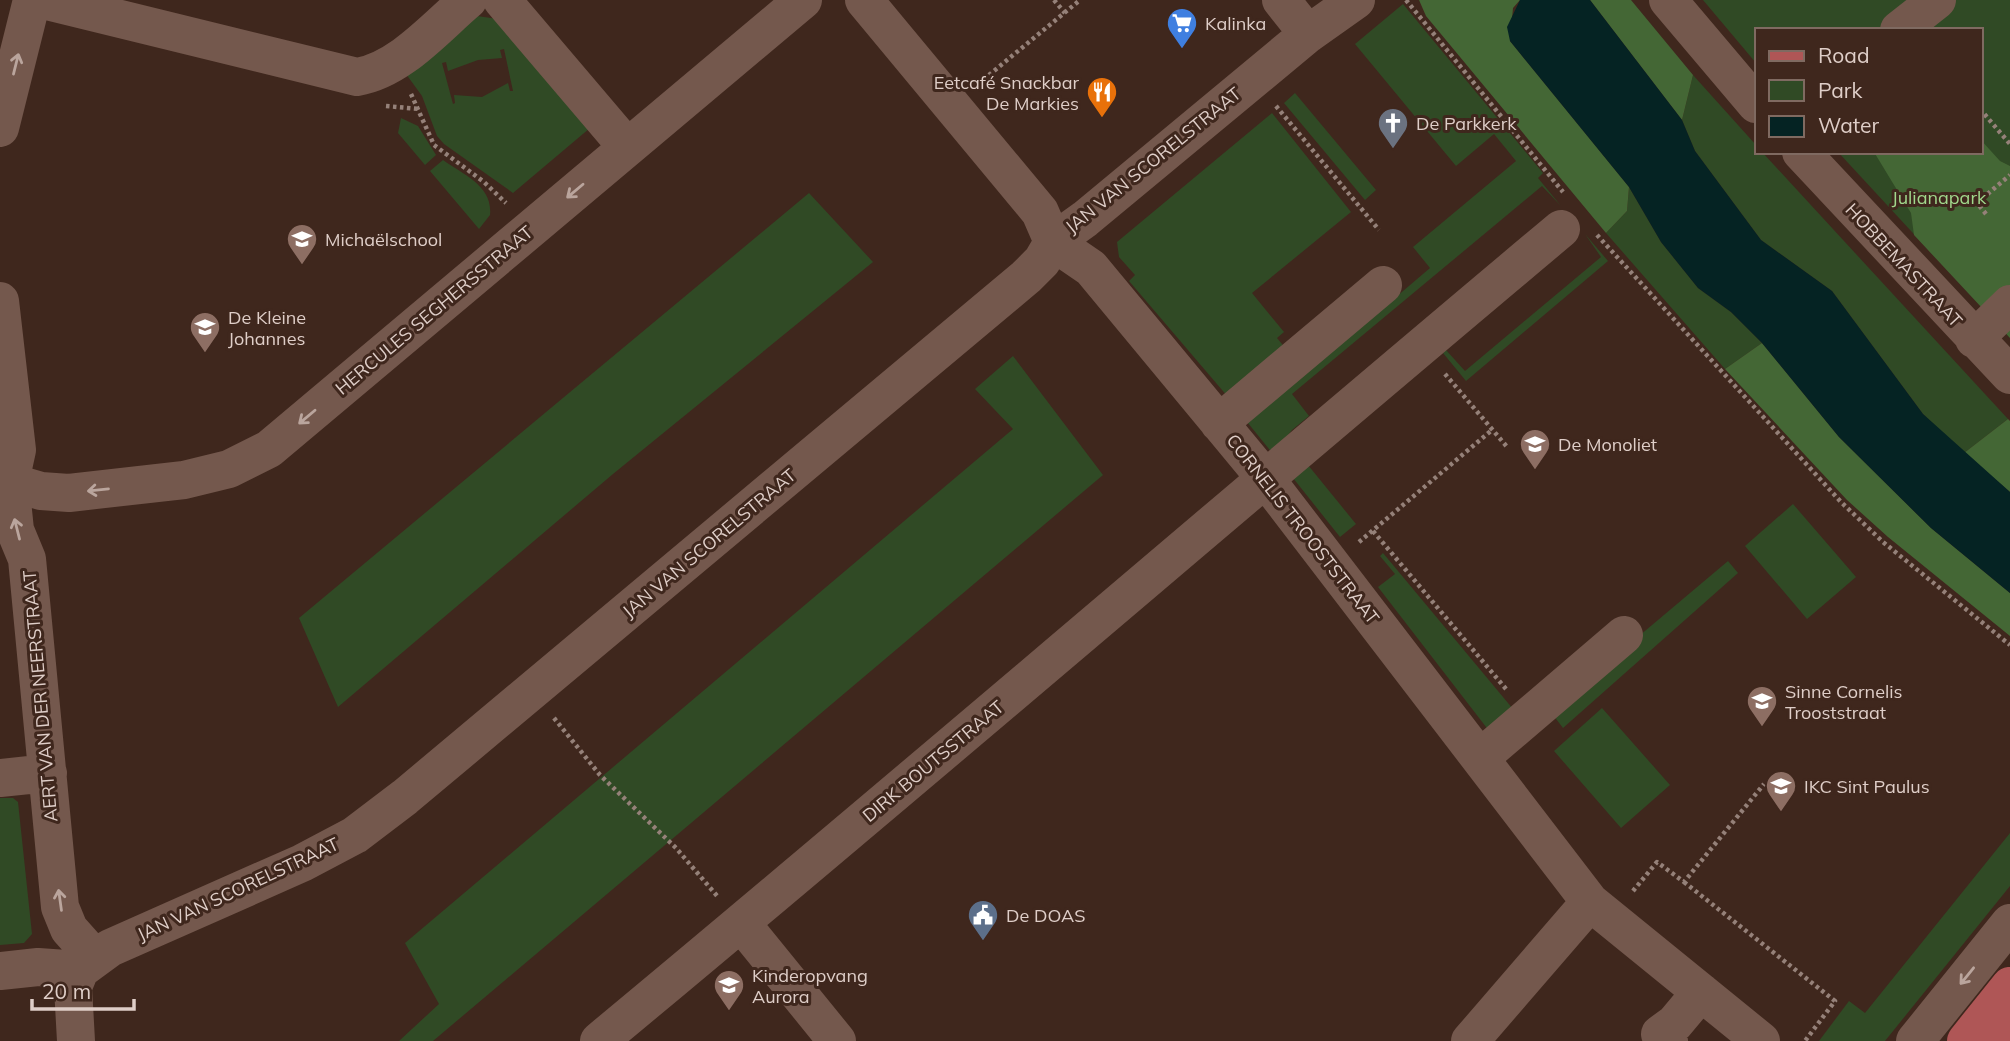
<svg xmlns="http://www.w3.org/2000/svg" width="2010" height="1041" font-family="Mulish,sans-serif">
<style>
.green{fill:#304a25;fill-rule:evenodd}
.forest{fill:#446735}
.water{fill:#052323}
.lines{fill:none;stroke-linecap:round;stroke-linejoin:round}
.path{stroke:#958179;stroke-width:4.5;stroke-dasharray:3.5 3.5;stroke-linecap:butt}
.minor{stroke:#74584d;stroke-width:38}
.major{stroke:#af5656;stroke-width:38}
.oneway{stroke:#baa59d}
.labels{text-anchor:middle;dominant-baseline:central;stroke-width:6;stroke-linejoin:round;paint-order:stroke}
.poi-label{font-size:18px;fill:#dfcec8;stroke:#3f271d;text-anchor:start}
.street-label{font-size:18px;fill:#dfcec8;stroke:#3f271d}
.park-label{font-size:18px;fill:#a1d88c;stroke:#3f271d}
</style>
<rect width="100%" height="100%" fill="#3f271d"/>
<!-- green -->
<path class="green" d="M1703,0H2010V277L1936,258L1838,152H1980V30H1756V63Z
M1403,4L1543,173L1538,178L1561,206L1542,186L1292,394L1309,416L1292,430L1273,454L1239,412L1389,303L1430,268L1413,247L1516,161L1494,134L1456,166L1355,44Z
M477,16L498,19L590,128L513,193L444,144L437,136L422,96L406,74ZM504,49L513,91H510L508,83L482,97L454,95L455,103L453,104L442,63L446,62L448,71L478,60L502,58L500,50Z
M1693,75L1756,145V152H1762L2008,419L1964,453L1923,414L1832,291L1761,240L1695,151L1682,120Z
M1295,93L1376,190L1365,200L1284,103Z
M1272,113L1351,212L1252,293L1284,332L1277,338L1292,356L1234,404L1129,281L1135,275L1119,257L1117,242Z
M401,118L418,126L436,155L425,165L398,133Z
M443,160C464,175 493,186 490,215L479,229L430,171Z
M1629,187L1661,242L1698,288L1731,312L1762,343L1725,369L1606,233L1627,211Z
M809,193L873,262L613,474L338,707L299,618Z
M1585,234L1608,261L1466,381L1443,353L1446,350L1465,371L1601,257Z
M1013,356L1103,475L433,1041H399L439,1004L405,943L1013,429L975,389Z
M1308,465L1356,524L1340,537L1293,478Z
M1793,504L1856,577L1807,619L1745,546Z
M1383,553L1518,715L1493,736L1378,587L1395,574L1380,556Z
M1728,561L1738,573L1563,728L1550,711Z
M1602,708L1670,785L1621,828L1554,751Z
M0,798H13L18,802L32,934L24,943L0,945Z
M2010,833V886L1885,1041H1819L1849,1001L1865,1013Z"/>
<!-- forest -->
<path class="forest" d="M1419,0H1520L1513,8L1510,41L1629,187L1627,211L1606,233L1426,16Z
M1590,0H1631L1693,75L1682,120Z
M1980,139L2000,161L2010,166V338L1914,235L1911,213L1874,152H1980Z
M1762,343L1839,437L1931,528L2010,593V636L1888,537L1847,500L1725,369Z
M2008,419L2010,421V492L1964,453Z"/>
<!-- water -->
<path class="water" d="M1520,0H1590L1682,120L1695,151L1761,240L1832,291L1923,414L2010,492V593L1931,528L1839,437L1762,343L1731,312L1698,288L1661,242L1629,187L1510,41L1507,27Z"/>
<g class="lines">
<!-- path -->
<path class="path" d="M1054,0L1065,13
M1406,0L1563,192
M978,84L1080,0
M411,94L434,145L484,182L506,203
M386,106L419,109
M1276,106L1379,230
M1980,109L2010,144
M1986,214L1977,203L2010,175
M1597,235L1841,502L1883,542L2010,645
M1445,374L1508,448
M1373,531L1506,689
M1359,542L1492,430
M554,718L600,775L676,848L718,897
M1684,882L1835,1001L1805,1041
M1633,891L1657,862L1684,882L1764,784"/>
<!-- minor -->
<path class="minor" d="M43,0L357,77C400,70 436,27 468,0
M502,0L627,147
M864,0L1040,212L1053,242L1091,268L1265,478L1590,902L1761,1041
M1281,0L1308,34
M1668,0L1756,104
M1899,30L1937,0
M0,128L32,0
M1801,152L2010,375
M0,301L17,450L10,482L15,530L27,559L60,907L69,929L94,957
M1974,339L2010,304
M1219,423L1383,285
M10,482L41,491L69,493L184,480L229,469L269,449L803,0
M1480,758L1624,635
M0,778L48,773
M742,924L837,1041
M0,971L38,967L80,970L110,948L302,863L355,835L405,797L1026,277L1042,261L1053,242L1085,219L1308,34L1356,0
M76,1041L73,987L80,970
M599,1041C922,773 1239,499 1561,229
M1470,1041L1590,902
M1669,1041L1660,1034L1675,1023L1701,992
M1915,1041L2010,923"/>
<!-- major -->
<path class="major" d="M1966,1041L2010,986
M2004,1041L2010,1034"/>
</g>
<!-- one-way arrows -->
<defs><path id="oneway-shaft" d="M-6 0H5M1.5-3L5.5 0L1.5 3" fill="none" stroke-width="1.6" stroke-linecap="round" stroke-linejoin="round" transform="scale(1.75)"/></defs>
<g class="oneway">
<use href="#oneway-shaft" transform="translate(16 64) rotate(-76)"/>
<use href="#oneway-shaft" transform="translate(575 191) rotate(140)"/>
<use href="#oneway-shaft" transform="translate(307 417) rotate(140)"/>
<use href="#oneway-shaft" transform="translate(98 490) rotate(174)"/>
<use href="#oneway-shaft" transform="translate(17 529) rotate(-104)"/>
<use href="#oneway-shaft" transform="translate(60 900) rotate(-98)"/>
<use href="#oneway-shaft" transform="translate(1967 976) rotate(129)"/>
</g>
<!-- icons -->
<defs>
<g id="supermarket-pin" transform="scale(1.575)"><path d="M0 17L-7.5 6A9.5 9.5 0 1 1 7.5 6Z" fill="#3f7fe0" stroke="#3f271d"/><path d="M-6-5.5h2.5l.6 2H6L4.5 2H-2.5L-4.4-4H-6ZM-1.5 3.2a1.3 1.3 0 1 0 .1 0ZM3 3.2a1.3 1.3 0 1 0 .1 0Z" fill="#fff"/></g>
<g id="restaurant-pin" transform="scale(1.575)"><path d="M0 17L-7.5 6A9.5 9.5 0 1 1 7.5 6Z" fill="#e8710a" stroke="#3f271d"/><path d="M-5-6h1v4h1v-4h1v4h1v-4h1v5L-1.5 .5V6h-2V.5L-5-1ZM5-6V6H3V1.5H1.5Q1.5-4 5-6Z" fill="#fff"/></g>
<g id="church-pin" transform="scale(1.575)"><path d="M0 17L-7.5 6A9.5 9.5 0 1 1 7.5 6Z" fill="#6b7280" stroke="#3f271d"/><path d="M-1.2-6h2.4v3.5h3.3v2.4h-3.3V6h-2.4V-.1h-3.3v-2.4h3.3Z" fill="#fff"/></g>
<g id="school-pin" transform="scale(1.575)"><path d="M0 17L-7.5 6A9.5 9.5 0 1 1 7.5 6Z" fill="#8d6e63" stroke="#3f271d"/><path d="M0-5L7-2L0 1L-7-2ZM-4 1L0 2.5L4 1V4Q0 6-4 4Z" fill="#fff"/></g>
<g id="civic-pin" transform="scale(1.575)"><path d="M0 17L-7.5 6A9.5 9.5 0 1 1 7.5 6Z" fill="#5c6f8a" stroke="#3f271d"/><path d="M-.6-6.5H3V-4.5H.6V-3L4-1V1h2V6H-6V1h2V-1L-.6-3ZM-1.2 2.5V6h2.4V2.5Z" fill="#fff"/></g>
</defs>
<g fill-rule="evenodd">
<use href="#supermarket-pin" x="1182" y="23"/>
<use href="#restaurant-pin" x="1102" y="92"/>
<use href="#church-pin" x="1393" y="123"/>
<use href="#school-pin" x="302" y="239"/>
<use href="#school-pin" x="205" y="327"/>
<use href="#school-pin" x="1535" y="444"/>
<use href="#school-pin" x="1762" y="701"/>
<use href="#school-pin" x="1781" y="786"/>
<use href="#civic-pin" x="983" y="915"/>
<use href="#school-pin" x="729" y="985"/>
</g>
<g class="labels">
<!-- poi labels -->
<g class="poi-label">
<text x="1205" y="23">Kalinka</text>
<text x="1079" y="82" text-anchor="end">Eetcafé Snackbar<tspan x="1079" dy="21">De Markies</tspan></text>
<text x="1416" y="123">De Parkkerk</text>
<text x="325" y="239">Michaëlschool</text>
<text x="228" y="317">De Kleine<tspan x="228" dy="21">Johannes</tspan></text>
<text x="1558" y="444">De Monoliet</text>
<text x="1785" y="691">Sinne Cornelis<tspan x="1785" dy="21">Trooststraat</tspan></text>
<text x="1804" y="786">IKC Sint Paulus</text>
<text x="1006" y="915">De DOAS</text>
<text x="752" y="975">Kinderopvang<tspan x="752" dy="21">Aurora</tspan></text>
</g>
<!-- street labels -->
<g class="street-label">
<text transform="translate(1153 160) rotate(-39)">JAN VAN SCORELSTRAAT</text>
<text transform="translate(1904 265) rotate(47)">HOBBEMASTRAAT</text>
<text transform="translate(434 310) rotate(-40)">HERCULES SEGHERSSTRAAT</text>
<text transform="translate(1303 529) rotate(52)">CORNELIS TROOSTSTRAAT</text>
<text transform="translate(709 543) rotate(-40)">JAN VAN SCORELSTRAAT</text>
<text transform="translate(40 696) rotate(-95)">AERT VAN DER NEERSTRAAT</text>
<text transform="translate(933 761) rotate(-40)">DIRK BOUTSSTRAAT</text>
<text transform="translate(238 889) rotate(-25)">JAN VAN SCORELSTRAAT</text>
</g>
<!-- park labels -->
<g class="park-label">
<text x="1939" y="197">Julianapark</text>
</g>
</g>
<!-- legend -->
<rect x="1755" y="28" width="228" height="126" fill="#3f271d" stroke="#7f6a61" stroke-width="2"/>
<rect x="1769" y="51" width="35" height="10" fill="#af5656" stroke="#7f6a61" stroke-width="2"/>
<text x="1818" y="63" font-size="21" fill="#dfcec8">Road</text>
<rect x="1769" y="80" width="35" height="21" fill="#304a25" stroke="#7f6a61" stroke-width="2"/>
<text x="1818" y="98" font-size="21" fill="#dfcec8">Park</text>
<rect x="1769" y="116" width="35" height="21" fill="#052323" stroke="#7f6a61" stroke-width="2"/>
<text x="1818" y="133" font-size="21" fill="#dfcec8">Water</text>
<!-- scale -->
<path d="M32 999v10h102v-10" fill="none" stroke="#dfcec8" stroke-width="3.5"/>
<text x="42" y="999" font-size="21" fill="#dfcec8" stroke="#3f271d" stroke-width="5" paint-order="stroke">20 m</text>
</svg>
